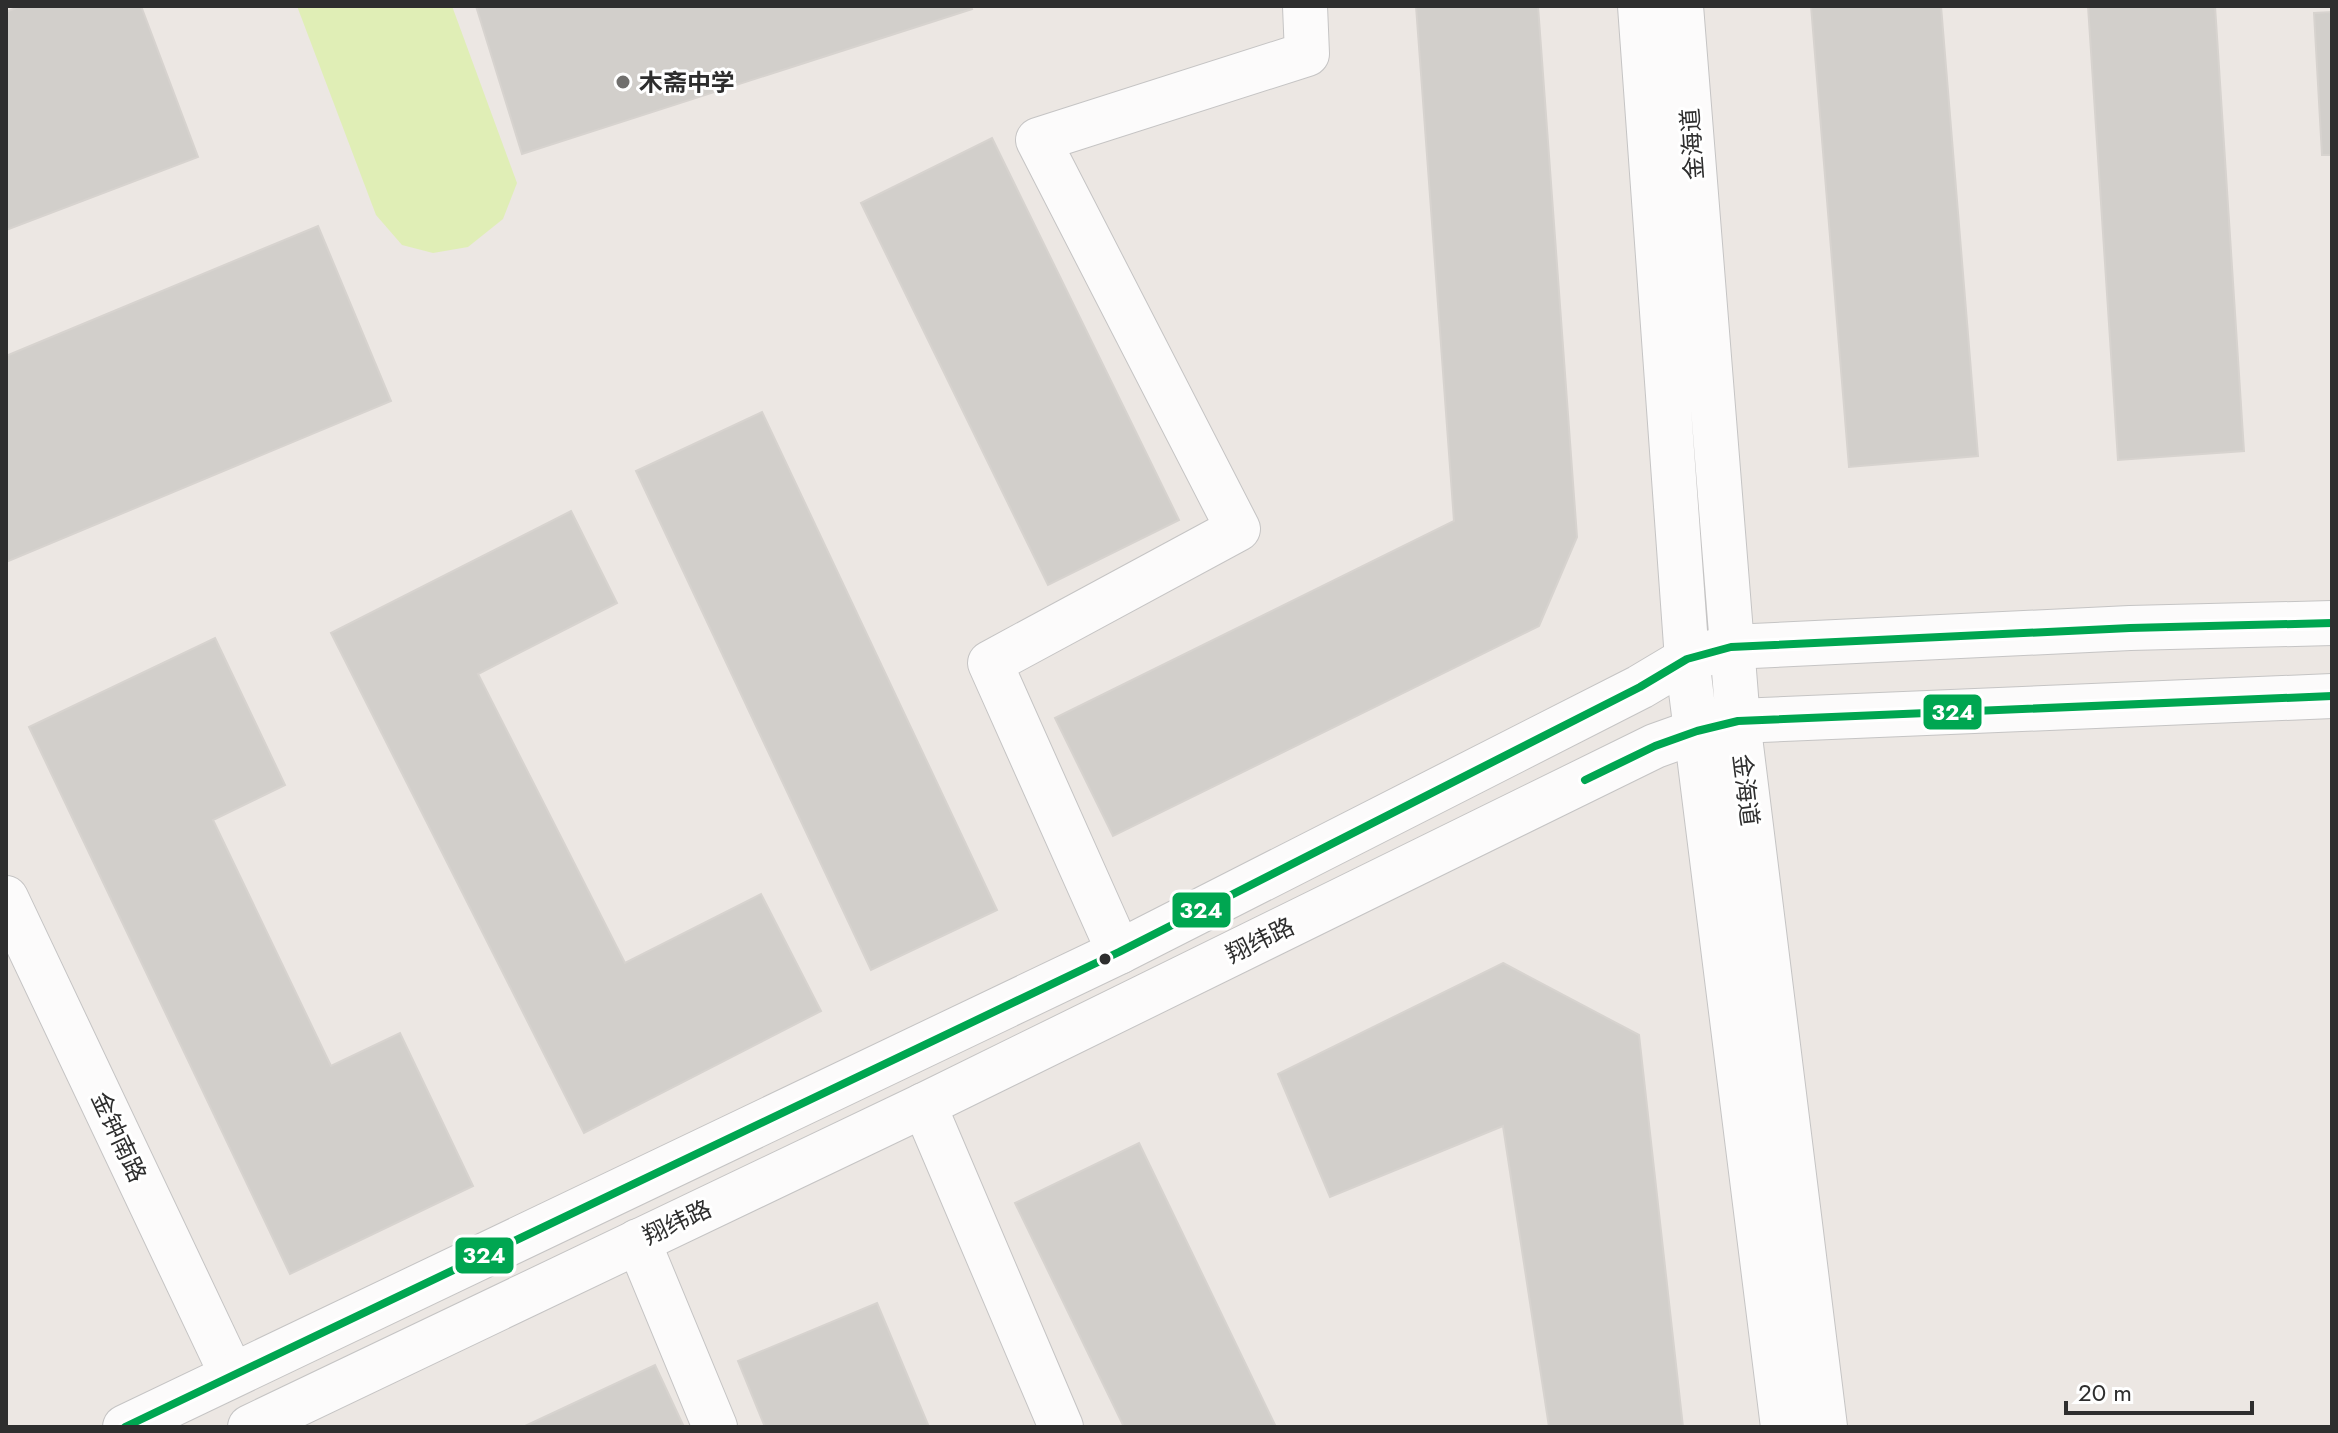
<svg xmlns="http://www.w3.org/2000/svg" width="2338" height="1433" font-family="Jost,'Noto Sans SC',sans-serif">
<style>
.pitch{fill:#e0eeb6}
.building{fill:#d2cfcb;stroke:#d7d3cf;stroke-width:2}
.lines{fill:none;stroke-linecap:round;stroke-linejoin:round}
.minor-casing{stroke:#c5c4c4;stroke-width:46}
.tertiary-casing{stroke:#c5c4c4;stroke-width:46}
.secondary-casing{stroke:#c5c4c4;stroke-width:46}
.minor{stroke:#fcfbfb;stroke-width:44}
.tertiary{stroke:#fcfbfb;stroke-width:44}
.secondary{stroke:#fcfbfb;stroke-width:44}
.bus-1-casing{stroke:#fff;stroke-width:14}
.bus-1{stroke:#00a651;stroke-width:8}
.poi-dot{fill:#706f6d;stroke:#fff;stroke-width:3}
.bus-dot{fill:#2e2e2e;stroke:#fff;stroke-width:3}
.labels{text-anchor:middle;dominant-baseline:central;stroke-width:6;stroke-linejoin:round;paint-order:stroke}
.poi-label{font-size:24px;font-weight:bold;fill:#2e2e2e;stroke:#fff;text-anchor:start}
.street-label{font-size:24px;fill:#2e2e2e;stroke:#fff}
.line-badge{stroke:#fff;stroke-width:3}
.badge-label{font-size:22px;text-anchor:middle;font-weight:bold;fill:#fff}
</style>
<rect width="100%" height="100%" fill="#ece7e3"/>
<!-- pitch -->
<path class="pitch" d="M297,6H452L517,183L503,219L468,247L433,253L402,245L376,215Z"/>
<!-- building -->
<path class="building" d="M21,6H141L198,157L6,230V12Z
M476,6H971L972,9L522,154Z
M1416,6H1538L1577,537L1539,626L1113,836L1055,718L1454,521Z
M1811,6H1941L1978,456L1849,467Z
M2088,6H2215L2244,451L2118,460Z
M2332,12V155H2322L2314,13Z
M992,138L1179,520L1048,585L861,203Z
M318,226L391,401L6,562V356Z
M762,412L997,910L871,970L636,471Z
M571,511L617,603L478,674L625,963L761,894L821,1011L584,1133L331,633Z
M215,638L285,785L213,820L331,1066L400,1033L473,1186L290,1274L29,727Z
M1503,963L1639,1035L1683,1427H1549L1503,1126L1330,1197L1278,1074Z
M1139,1143L1276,1427H1124L1015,1203Z
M877,1303L929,1427H765L738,1361Z
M655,1365L684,1427H523Z"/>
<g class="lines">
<!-- minor casing -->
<g class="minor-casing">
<path id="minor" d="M6,898L232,1375
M1119,952L990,663L1238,529L1038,140L1307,54L1305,6
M924,1105L1061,1427
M638,1241L715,1427"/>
</g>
<!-- tertiary casing -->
<g class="tertiary-casing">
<path id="tertiary" d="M125,1427L1119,952L1640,687L1687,659L1731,647L2130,628L2332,623
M250,1427L924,1105L1655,746L1697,731L1738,721L2332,696"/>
</g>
<!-- secondary casing -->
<g class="secondary-casing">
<path id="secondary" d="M1640,6L1687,659L1783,1427
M1681,6L1738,721L1825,1427"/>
</g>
<!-- minor -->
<use href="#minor" class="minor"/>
<!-- tertiary -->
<use href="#tertiary" class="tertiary"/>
<!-- secondary -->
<use href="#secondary" class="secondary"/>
<!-- bus-1 casing -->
<g class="bus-1-casing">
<path id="bus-1" d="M1585,780L1655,746L1697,731L1738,721L2332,696
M125,1427L1119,952L1640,687L1687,659L1731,647L2130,628L2332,623"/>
</g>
<!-- bus-1 -->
<use href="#bus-1" class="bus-1"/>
</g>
<!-- markers -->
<circle class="poi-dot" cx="623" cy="82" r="8"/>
<circle class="bus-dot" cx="1105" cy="959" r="7"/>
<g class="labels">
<!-- poi labels -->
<g class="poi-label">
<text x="639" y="82">木斋中学</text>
</g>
<!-- street labels -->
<g class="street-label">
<text transform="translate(1692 144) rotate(-94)">金海道</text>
<text transform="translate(1746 790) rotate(83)">金海道</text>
<text transform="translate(1260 940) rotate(-26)">翔纬路</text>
<text transform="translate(119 1137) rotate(65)">金钟南路</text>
<text transform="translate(677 1222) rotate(-25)">翔纬路</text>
</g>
</g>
<g class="line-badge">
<rect x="1922" y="693" width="61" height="38" rx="8" fill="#00a651"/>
<rect x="1171" y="891" width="61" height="38" rx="8" fill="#00a651"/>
<rect x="454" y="1236" width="61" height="39" rx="8" fill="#00a651"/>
</g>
<g class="badge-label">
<text x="1953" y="720">324</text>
<text x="1201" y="918">324</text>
<text x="484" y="1263">324</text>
</g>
<!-- border -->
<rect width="2338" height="1433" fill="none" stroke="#2e2e2e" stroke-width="16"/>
<!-- scale -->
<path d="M2066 1401v12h186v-12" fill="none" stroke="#2e2e2e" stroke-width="4"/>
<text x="2078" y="1401" font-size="24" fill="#2e2e2e" stroke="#ffffff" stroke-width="6" paint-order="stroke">20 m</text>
</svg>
